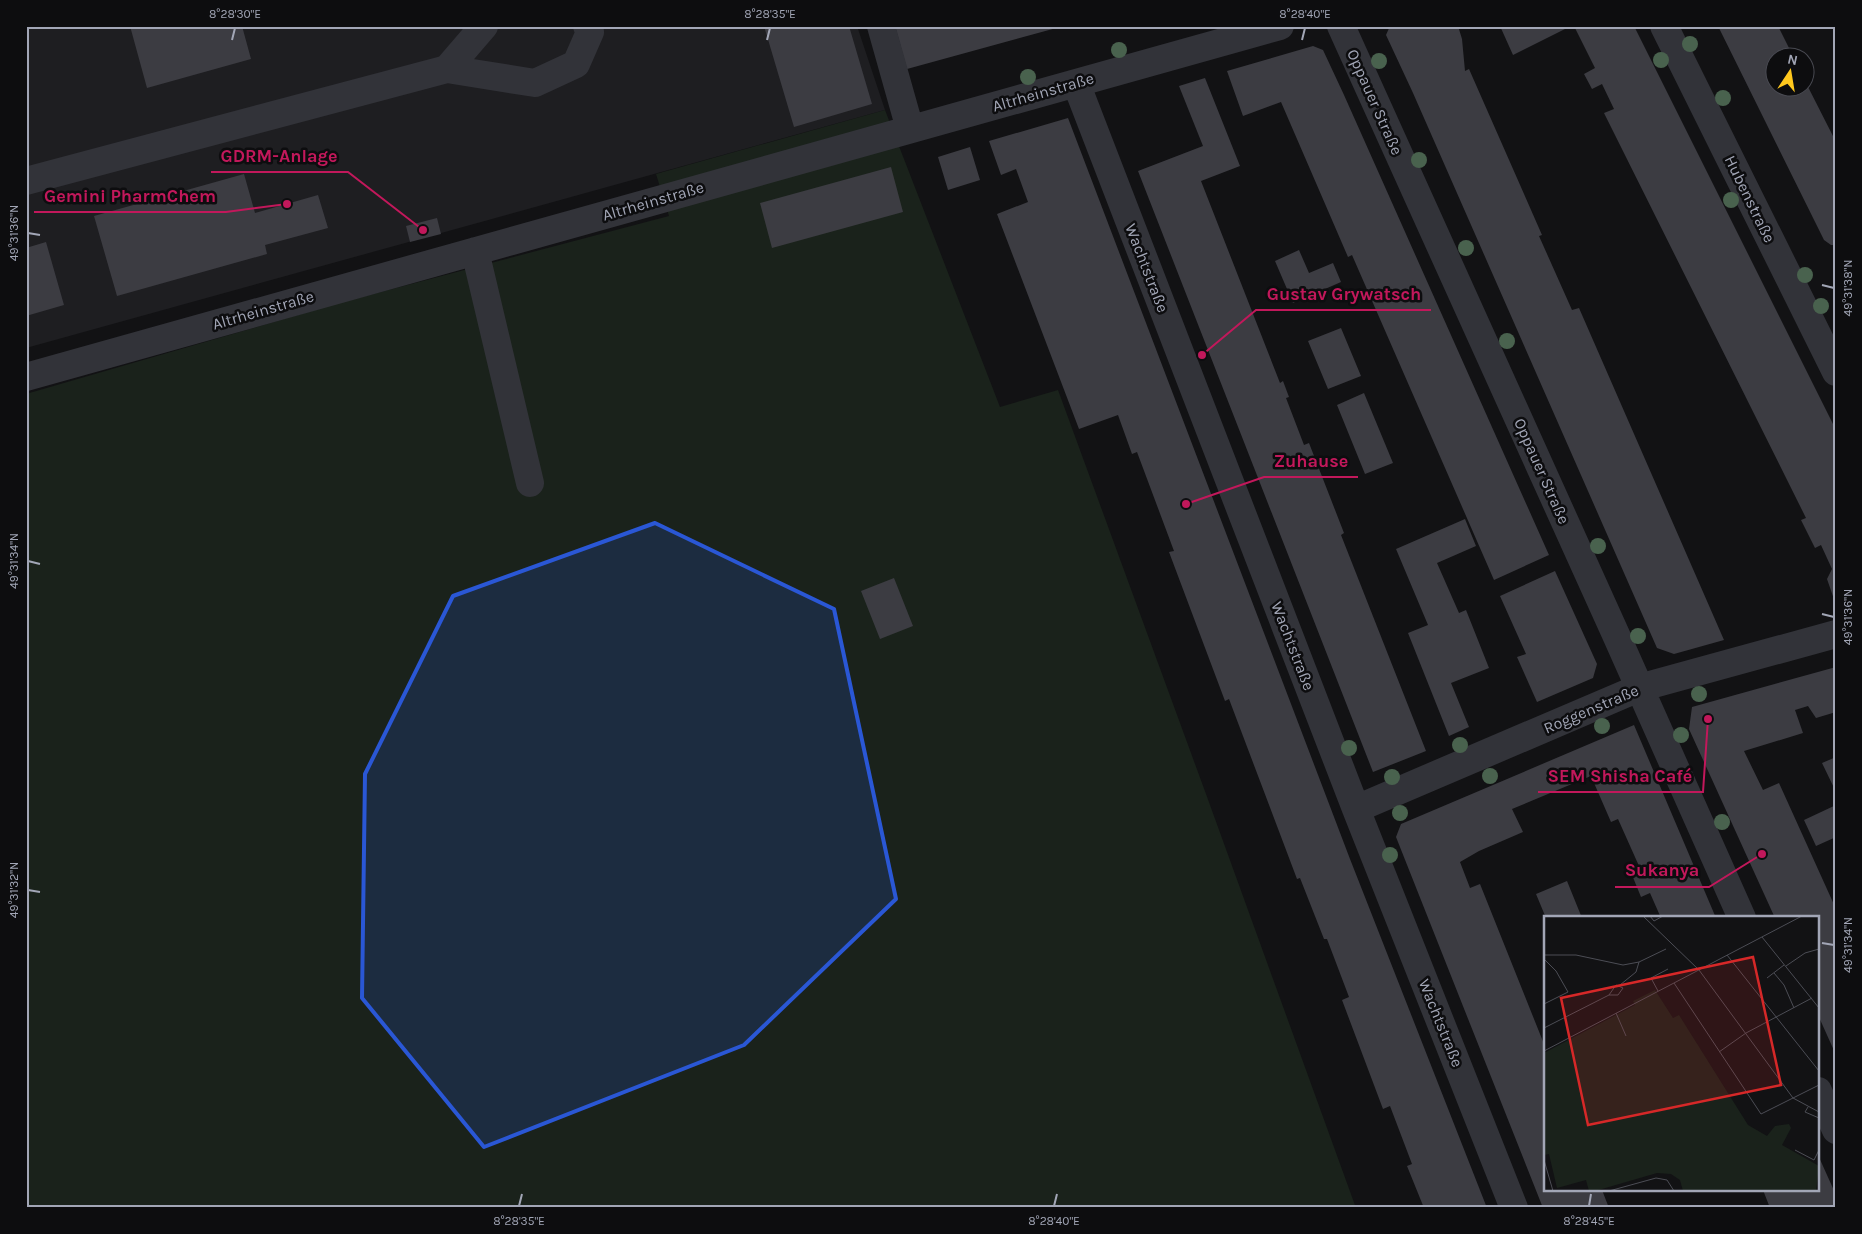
<svg xmlns="http://www.w3.org/2000/svg" width="1862" height="1234" font-family="Karla,sans-serif">
<style>
.built{fill:#1e1e21}
.green{fill:#1a221b}
.building{fill:#3c3c42}
.lines{fill:none;stroke-linecap:round;stroke-linejoin:round}
.minor{stroke:#323339;stroke-width:28}
.tree{fill:#49624e}
.marked{fill:#2a57d5;fill-opacity:0.2;stroke:#2a57d5;stroke-width:4;stroke-linejoin:round}
.ticks{fill:none;stroke:#a2a6b6;stroke-width:2}
.labels{text-anchor:middle;dominant-baseline:central;stroke-width:5;stroke-linejoin:round;paint-order:stroke}
.street-label{font-size:16px;fill:#a2a6b6;stroke:#0d0d0f}
.inset-road{fill:none;stroke:#4c4d55;stroke-width:1}
.view{fill:#d62828;fill-opacity:0.15;stroke:#d62828;stroke-width:2.5}
.inset-edge{fill:none;stroke:#a2a6b6;stroke-width:2.5}
.leader{fill:none;stroke:#c2185b;stroke-width:2}
.callout-dot{fill:#c2185b;stroke:#0d0d0f;stroke-width:2}
.callout-label{font-size:18px;text-anchor:middle;font-weight:bold;fill:#c2185b;stroke:#0d0d0f;stroke-width:5;stroke-linejoin:round;paint-order:stroke}
.neatline{fill:none;stroke:#a2a6b6;stroke-width:2}
.ticks-label{font-size:12px;text-anchor:middle;fill:#a2a6b6}
</style>
<rect width="100%" height="100%" fill="#121214"/>
<!-- built -->
<path class="built" d="M26,26H857L885,110L26,348Z"/>
<!-- green -->
<path class="green" d="M885,110L1000,407L1058,390L1206,794L1356,1208H26V394L339,303L669,216L656,174Z"/>
<!-- building -->
<path class="building" d="M130,26H242L251,59L147,88Z
M764,26H849L872,104L794,127Z
M895,26H1060V27L907,69Z
M1390,26H1458L1462,39L1465,71L1469,69L1542,235L1539,236L1572,310L1579,308L1724,640L1674,654L1657,648L1413,93L1386,35Z
M1500,26H1571L1513,55Z
M1574,26H1634L1836,430V605L1827,579L1832,569L1821,545L1815,548L1801,520L1806,518L1604,113L1614,109L1602,84L1592,89L1584,74L1595,68Z
M1718,26H1778L1794,58H1774V88H1804V79L1836,142V245H1831L1824,240Z
M1313,46L1323,50L1344,95L1549,555L1494,580L1352,255L1348,257L1281,102L1243,116L1227,71Z
M1205,78L1240,166L1201,181L1280,383L1283,381L1289,397L1286,398L1304,445L1309,443L1344,533L1341,535L1426,751L1373,772L1138,171L1203,146L1179,86Z
M1068,118L1350,859L1487,1208H1424L1407,1166L1412,1164L1390,1106L1383,1109L1342,1000L1349,997L1327,939H1324L1300,878L1297,879L1229,699L1225,701L1169,552L1174,551L1137,452L1132,454L1118,415L1079,429L997,214L1028,202L1016,169L1001,175L989,141Z
M970,147L980,180L948,190L938,157Z
M891,167L903,212L772,248L760,203Z
M244,174L255,213L318,195L328,228L265,245L267,254L117,296L94,216Z
M437,218L441,234L410,242L406,226Z
M46,242L64,305L26,316V248Z
M1299,250L1309,273L1333,263L1341,282L1293,303L1275,261Z
M1341,328L1361,376L1328,389L1308,341Z
M1364,393L1393,463L1365,474L1337,405Z
M1465,519L1476,546L1437,563L1459,613L1466,610L1489,668L1451,683L1469,727L1449,736L1408,633L1428,625L1396,549Z
M1555,571L1597,664L1593,678L1537,702L1517,657L1526,654L1500,596Z
M894,578L913,626L880,639L861,591Z
M1836,667V712L1816,718L1808,706L1795,710L1803,733L1744,751L1763,790L1779,783L1836,909V1055L1818,1015V918H1775L1689,729L1692,707Z
M1634,725L1716,918H1661L1650,893L1641,897L1630,870L1639,866L1618,819L1611,822L1591,776L1512,809L1523,832L1479,851L1460,862L1470,888L1480,884L1546,1049V1190H1602L1609,1208H1543L1396,837L1401,824Z
M1836,757V792L1822,763Z
M1836,805V837L1816,846L1804,820Z
M1567,881L1582,918H1546L1536,894Z
M1818,1155L1836,1195V1208H1770L1763,1190H1818Z"/>
<g class="lines">
<!-- minor -->
<path class="minor" d="M881,26L910,129
M1341,26L1617,637L1742,918
M1664,26L1836,372
M447,69L484,26
M1076,83L1356,809L1514,1208
M26,181L447,69L535,83L576,64L590,32L587,26
M475,251L530,483
M26,377L1280,26
M1356,809L1639,688L1836,634
M1818,1091L1836,1130"/>
</g>
<!-- trees -->
<g class="tree">
<circle cx="1690" cy="44" r="8"/>
<circle cx="1119" cy="50" r="8"/>
<circle cx="1661" cy="60" r="8"/>
<circle cx="1379" cy="61" r="8"/>
<circle cx="1028" cy="77" r="8"/>
<circle cx="1723" cy="98" r="8"/>
<circle cx="1419" cy="160" r="8"/>
<circle cx="1731" cy="200" r="8"/>
<circle cx="1466" cy="248" r="8"/>
<circle cx="1805" cy="275" r="8"/>
<circle cx="1821" cy="306" r="8"/>
<circle cx="1507" cy="341" r="8"/>
<circle cx="1598" cy="546" r="8"/>
<circle cx="1638" cy="636" r="8"/>
<circle cx="1699" cy="694" r="8"/>
<circle cx="1602" cy="726" r="8"/>
<circle cx="1681" cy="735" r="8"/>
<circle cx="1460" cy="745" r="8"/>
<circle cx="1349" cy="748" r="8"/>
<circle cx="1490" cy="776" r="8"/>
<circle cx="1392" cy="777" r="8"/>
<circle cx="1400" cy="813" r="8"/>
<circle cx="1722" cy="822" r="8"/>
<circle cx="1390" cy="855" r="8"/>
</g>
<!-- marked area -->
<path class="marked" d="M655,523L834,609L896,899L744,1045L484,1147L362,998L365,774L453,596Z"/>
<!-- ticks -->
<path class="ticks" d="M232,40L235,28M767,40L770,28M1302,40L1305,28M28,233L40,235M1822,285L1834,288M28,561L40,564M1822,614L1834,617M28,890L40,892M1822,943L1834,945M519,1206L522,1194M1054,1206L1057,1194M1589,1206L1591,1194"/>
<g class="labels">
<!-- street labels -->
<g class="street-label">
<text transform="translate(1043 92) rotate(-16)">Altrheinstraße</text>
<text transform="translate(1375 102) rotate(66)">Oppauer Straße</text>
<text transform="translate(1750 199) rotate(64)">Hubenstraße</text>
<text transform="translate(653 201) rotate(-16)">Altrheinstraße</text>
<text transform="translate(1147 268) rotate(69)">Wachtstraße</text>
<text transform="translate(263 310) rotate(-16)">Altrheinstraße</text>
<text transform="translate(1542 471) rotate(66)">Oppauer Straße</text>
<text transform="translate(1293 646) rotate(69)">Wachtstraße</text>
<text transform="translate(1591 709) rotate(-23)">Roggenstraße</text>
<text transform="translate(1441 1023) rotate(68)">Wachtstraße</text>
</g>
</g>
<!-- overview -->
<g transform="translate(1544 916)">
<rect width="275" height="275" fill="#121214"/>
<path d="M111,74L129,102L135,99L204,209L223,220L231,210L245,208L247,212L238,229L275,250L272,275H139L136,264L127,258L113,257L51,275H45L42,264L13,272L5,238L0,239V137L91,89L89,85Z" fill="#1a221b"/>
<path class="inset-road" d="M99,0L155,54L249,182L275,196M106,0L110,5L119,0M218,21L275,92M0,39H32L79,49L95,46M183,39L275,155M0,43L12,55L24,76L0,88M242,50L261,37L275,33M230,57L240,69L250,92M223,62L240,49M130,67L217,198L275,169M76,69L92,56L95,46L122,33M114,75L107,62L124,53M72,97L82,120M0,112L65,79H74L79,72L72,69L65,79M0,135L258,0M175,136L202,117L268,82M264,191L261,196L275,202M251,234L270,244L275,234M0,244L9,275M65,275L112,262L123,264L130,275"/>
<path class="view" d="M209,41L237,169L44,209L17,82Z"/>
<rect width="275" height="275" class="inset-edge"/>
</g>
<!-- callouts -->
<path class="leader" d="M423 230L348 172H211M287 204L226 212H34M1202 355L1256 310H1431M1186 504L1264 477H1358M1708 719L1703 792H1538M1762 854L1709 887H1615"/>
<g class="callout-dot">
<circle cx="423" cy="230" r="5"/>
<circle cx="287" cy="204" r="5"/>
<circle cx="1202" cy="355" r="5"/>
<circle cx="1186" cy="504" r="5"/>
<circle cx="1708" cy="719" r="5"/>
<circle cx="1762" cy="854" r="5"/>
</g>
<g class="callout-label">
<text x="279" y="162">GDRM-Anlage</text>
<text x="130" y="202">Gemini PharmChem</text>
<text x="1344" y="300">Gustav Grywatsch</text>
<text x="1311" y="467">Zuhause</text>
<text x="1620" y="782">SEM Shisha Café</text>
<text x="1662" y="876">Sukanya</text>
</g>
<!-- border -->
<rect width="1862" height="1234" fill="none" stroke="#0d0d0f" stroke-width="55"/>
<!-- north arrow -->
<g transform="translate(1790 72) rotate(12)"><circle r="24" fill="#0d0d0f" stroke="#494a52"/>
<path d="M0-4L9 19L0 12L-9 19Z" fill="#ffc81e"/>
<text y="-8" font-size="14" font-weight="bold" text-anchor="middle" fill="#a2a6b6">N</text>
</g>
<rect x="28" y="28" width="1806" height="1178" class="neatline"/>
<g class="ticks-label">
<text x="235" y="18">8°28'30"E</text>
<text x="770" y="18">8°28'35"E</text>
<text x="1305" y="18">8°28'40"E</text>
<text transform="translate(14 233) rotate(-90)" y="4">49°31'36"N</text>
<text transform="translate(1848 288) rotate(-90)" y="4">49°31'38"N</text>
<text transform="translate(14 561) rotate(-90)" y="4">49°31'34"N</text>
<text transform="translate(1848 617) rotate(-90)" y="4">49°31'36"N</text>
<text transform="translate(14 890) rotate(-90)" y="4">49°31'32"N</text>
<text transform="translate(1848 945) rotate(-90)" y="4">49°31'34"N</text>
<text x="519" y="1225">8°28'35"E</text>
<text x="1054" y="1225">8°28'40"E</text>
<text x="1589" y="1225">8°28'45"E</text>
</g>
</svg>
